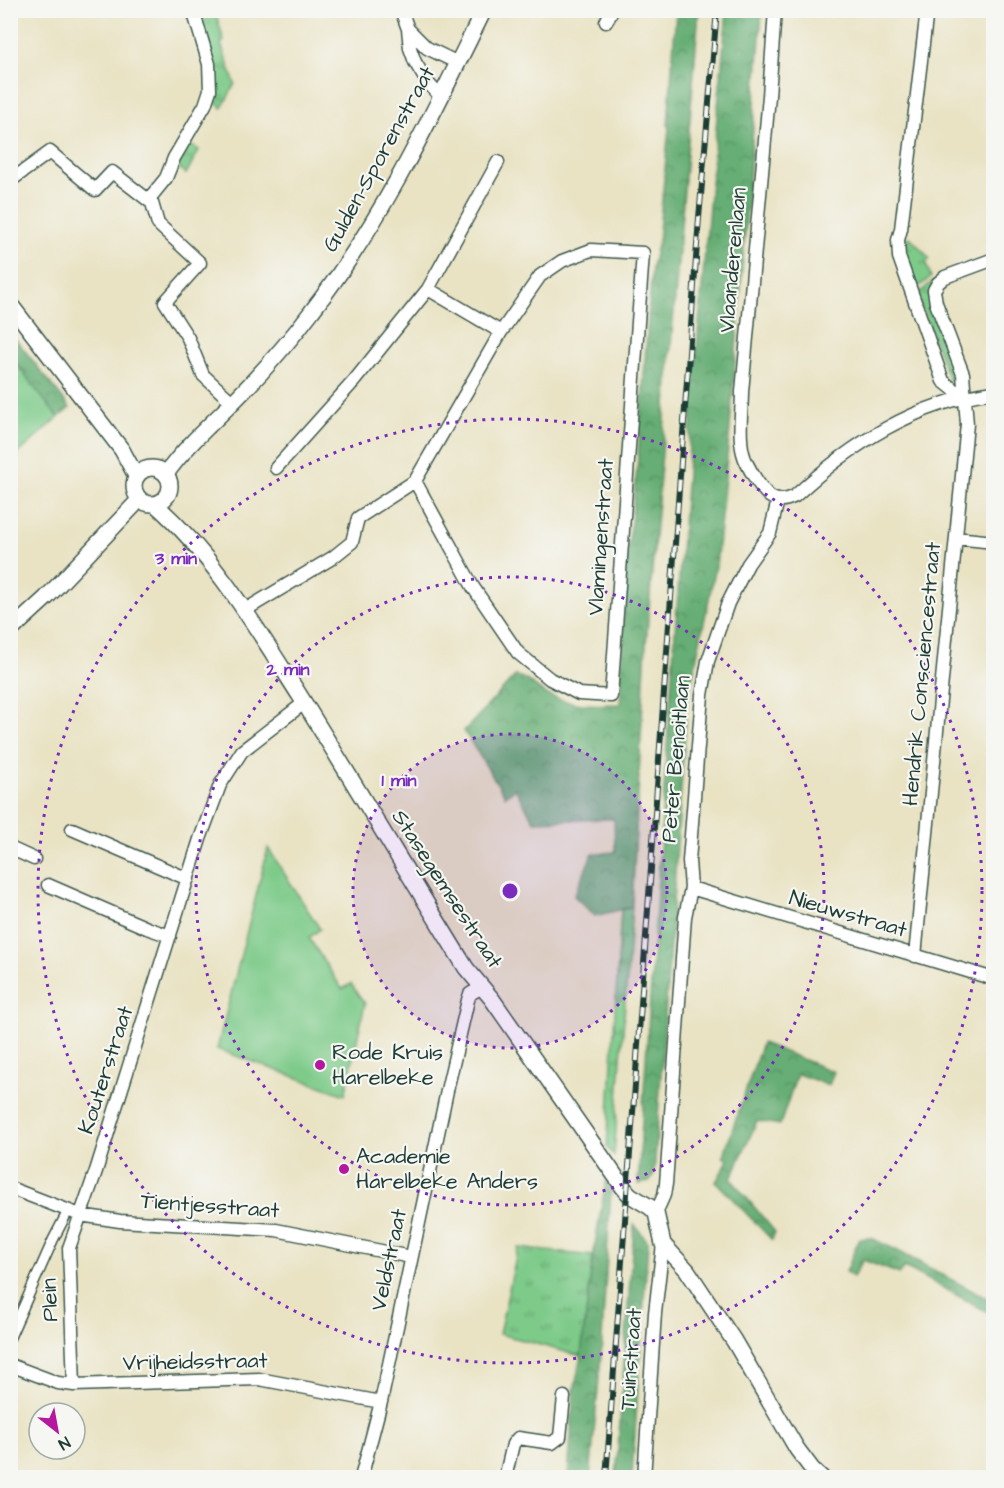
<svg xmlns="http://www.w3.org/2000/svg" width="1004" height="1488" font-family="'Architects Daughter',sans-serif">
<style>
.grass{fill:url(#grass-tufts);stroke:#4e845e;stroke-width:1.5}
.forest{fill:url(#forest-crowns);stroke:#427654;stroke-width:1.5}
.green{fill:#7dca89;stroke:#4e845e;stroke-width:1.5}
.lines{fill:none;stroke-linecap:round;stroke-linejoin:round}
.pedestrian-casing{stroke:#3d564a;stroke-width:12}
.minor-casing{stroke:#3d564a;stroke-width:15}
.tertiary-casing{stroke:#3d564a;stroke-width:18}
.pedestrian{stroke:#fff;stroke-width:9}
.minor{stroke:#fff;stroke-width:12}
.tertiary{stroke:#fff;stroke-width:15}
.rail-casing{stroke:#1f3d34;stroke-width:6}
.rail{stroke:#f6f6f2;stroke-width:4;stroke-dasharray:11;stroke-linecap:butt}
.ring{fill:none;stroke:#7b2cbf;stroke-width:3;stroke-dasharray:3 6}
.poi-dot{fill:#b5179e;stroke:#f6f6f2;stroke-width:2}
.labels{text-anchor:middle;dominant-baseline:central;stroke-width:4.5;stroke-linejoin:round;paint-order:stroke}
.street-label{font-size:22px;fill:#1f3d34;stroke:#f6f6f2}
.poi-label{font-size:22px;fill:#1f3d34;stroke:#f6f6f2;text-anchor:start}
.centre{fill:#7b2cbf;stroke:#f6f6f2;stroke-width:3}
.ring-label{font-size:18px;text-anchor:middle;font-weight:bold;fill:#7b2cbf;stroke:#f6f6f2;stroke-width:4.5;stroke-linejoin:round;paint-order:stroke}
</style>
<defs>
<pattern id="grass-tufts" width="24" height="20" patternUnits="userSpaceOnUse" patternTransform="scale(1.5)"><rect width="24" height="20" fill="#7dca89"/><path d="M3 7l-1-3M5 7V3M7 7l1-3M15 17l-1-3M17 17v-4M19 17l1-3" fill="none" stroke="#66a571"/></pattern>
<pattern id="forest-crowns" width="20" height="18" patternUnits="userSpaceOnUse" patternTransform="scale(1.5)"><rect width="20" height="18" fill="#66ae75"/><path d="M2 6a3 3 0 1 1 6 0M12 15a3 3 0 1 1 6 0" fill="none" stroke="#538f61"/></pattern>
</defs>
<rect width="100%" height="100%" fill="#f6f6f2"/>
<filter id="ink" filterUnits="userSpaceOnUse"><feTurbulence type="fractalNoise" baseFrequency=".0167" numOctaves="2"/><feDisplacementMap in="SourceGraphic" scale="12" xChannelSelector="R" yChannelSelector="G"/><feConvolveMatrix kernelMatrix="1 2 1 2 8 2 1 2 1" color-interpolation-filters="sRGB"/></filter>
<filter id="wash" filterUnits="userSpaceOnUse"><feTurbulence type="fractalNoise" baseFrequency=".008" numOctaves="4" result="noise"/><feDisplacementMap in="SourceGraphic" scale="24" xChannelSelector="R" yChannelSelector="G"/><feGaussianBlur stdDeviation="1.35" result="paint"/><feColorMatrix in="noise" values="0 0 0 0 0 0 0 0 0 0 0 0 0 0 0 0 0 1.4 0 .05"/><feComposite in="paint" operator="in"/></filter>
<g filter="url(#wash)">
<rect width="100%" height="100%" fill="#e9e3c4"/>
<!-- grass -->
<path class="grass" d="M203,11H215L224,41L221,44L235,84L222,108L214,102C216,91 218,80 215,69C211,52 194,27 203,11Z
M190,145L199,150L186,174L180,169L178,163L187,146Z
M910,237L930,259L926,263L931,277L915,290L905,262L904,239Z
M933,281L934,284L929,296L958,376L955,382L949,380L917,295Z
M632,907L614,1156L607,1147L621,910Z
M518,1248L593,1256L581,1356L499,1334Z"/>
<!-- forest -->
<path class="forest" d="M676,11H699L646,644L632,907L595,916L574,896L592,854L615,852L614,819L534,821L515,789L505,796L464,731L515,676C528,677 534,688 546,694C569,706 595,705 620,704L625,577L637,469L652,266L658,241L669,127L668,125Z
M727,11H762L730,428L716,566L687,703L654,1175L649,1182L638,1184C663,793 689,401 727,11Z
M10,332L70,408L58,418L11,356Z
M762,1043L834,1072L829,1085L797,1074L780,1125L757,1121L731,1179L775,1232L772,1240L716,1182L728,1160L723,1157Z
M606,1181L611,1189L601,1356L590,1477H568L574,1391L581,1356L593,1256Z
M634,1224L648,1242L632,1477H616Z
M871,1238L894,1249L988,1299L993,1286V1315L905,1267L900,1274L863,1260L853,1277L846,1272L859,1239Z"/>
<!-- green -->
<path class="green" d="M10,356L58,418L11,460H10Z
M268,848L320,929L309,938L342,989L351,984L365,1004L345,1095L217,1049Z"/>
</g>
<g filter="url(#ink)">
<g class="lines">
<!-- pedestrian casing -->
<g class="pedestrian-casing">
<path id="pedestrian" d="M10,1337L53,1240L68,1211"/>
</g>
<!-- minor casing -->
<g class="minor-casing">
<path id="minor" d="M401,10L408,29L410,48L415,62L427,82L441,97
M775,10L769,96L742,392C742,411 738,434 743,453C745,462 750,470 755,478C766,495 774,507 795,496C851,444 916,402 994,392
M927,10L901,229L898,240L899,257L943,381L963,397
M606,22L612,10
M408,29L427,48L458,63
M10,181L50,152L95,190L112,172L152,203L158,224L200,263L165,302L188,338L203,375L232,402
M149,199L166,178L174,158L205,105L210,90L209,64L193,10
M428,289L501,332
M276,468L354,381L428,289L498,162
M956,538L994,542
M245,610L332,558L352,542L358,518L415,481L473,587L518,653L550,679L579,694L611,696L643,253L591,250L562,261L540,276L501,332L415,481
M72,829L188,879
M10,848L34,859
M48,885L147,928L170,936
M691,888L994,979
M915,956L967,424L963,374L936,303L934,290L938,283L945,277L994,259
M10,1188L80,1215L120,1221L276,1230L411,1257
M656,1213L664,1195L666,1184L685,917L691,888L689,861L702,695L708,661L728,603L748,564L770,533L778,500
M10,1365L58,1383L74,1385L259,1379L381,1402
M74,1385L69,1248L96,1171L200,839L220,785L242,751L304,703
M361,1478L381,1402L448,1086L468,1000L470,994L482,987
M505,1478L513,1444L518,1438L552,1443L560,1437L564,1397
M644,1478L655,1313L663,1244"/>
</g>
<!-- tertiary casing -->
<g class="tertiary-casing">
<path id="tertiary" d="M10,304L122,450L136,476
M134 486a18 18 0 1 1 36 0a18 18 0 1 1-36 0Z
M166,474C184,448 208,427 231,404C258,377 289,342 312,311C383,220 433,113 484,10
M155,504C215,557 257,629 300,696C356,786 410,877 466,968L492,999L623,1187L630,1195L650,1207L656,1213L663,1244L687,1270L734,1341L797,1449L812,1469L822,1478
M10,631L46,598L140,499"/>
</g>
<!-- pedestrian -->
<use href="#pedestrian" class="pedestrian"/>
<!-- minor -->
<use href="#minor" class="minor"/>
<!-- tertiary -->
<use href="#tertiary" class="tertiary"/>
<!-- rail casing -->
<g class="rail-casing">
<path id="rail" d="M606,1478L699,218L717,10"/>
</g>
<!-- rail -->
<use href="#rail" class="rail"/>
</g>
</g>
<!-- distance rings -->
<circle cx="510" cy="891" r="157" fill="#7b2cbf" fill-opacity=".12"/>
<g class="ring">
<circle cx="510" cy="891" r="157"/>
<circle cx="510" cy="891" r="314"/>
<circle cx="510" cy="891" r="472"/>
</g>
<!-- markers -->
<g class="poi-dot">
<circle cx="320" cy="1065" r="6"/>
<circle cx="344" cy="1169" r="6"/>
</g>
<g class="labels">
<!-- street labels -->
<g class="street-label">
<text transform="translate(379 159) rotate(-61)">Gulden-Sporenstraat</text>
<text transform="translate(733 260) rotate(-85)">Vlaanderenlaan</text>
<text transform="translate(601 537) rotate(-86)">Vlamingenstraat</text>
<text transform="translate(922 674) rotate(-85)">Hendrik Consciencestraat</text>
<text transform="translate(676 759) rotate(-85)">Peter Benoitlaan</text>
<text transform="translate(447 889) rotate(57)">Stasegemsestraat</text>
<text transform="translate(848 914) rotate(16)">Nieuwstraat</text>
<text transform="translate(106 1070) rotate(-72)">Kouterstraat</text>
<text transform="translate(210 1206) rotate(4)">Tientjesstraat</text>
<text transform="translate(389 1260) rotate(-78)">Veldstraat</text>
<text transform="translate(50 1300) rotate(-92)">Plein</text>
<text transform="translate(631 1359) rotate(-86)">Tuinstraat</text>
<text transform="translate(195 1362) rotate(-1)">Vrijheidsstraat</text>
</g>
<!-- poi labels -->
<g class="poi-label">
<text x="332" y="1052">Rode Kruis<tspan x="332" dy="25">Harelbeke</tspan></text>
<text x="356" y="1156">Academie<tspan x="356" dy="25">Harelbeke Anders</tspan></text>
</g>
</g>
<circle cx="510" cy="891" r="9" class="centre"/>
<g class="ring-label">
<text x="176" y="564">3 min</text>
<text x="288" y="675">2 min</text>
<text x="399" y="786">1 min</text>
</g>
<!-- margin -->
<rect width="1004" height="1488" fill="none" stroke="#f6f6f2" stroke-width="36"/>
<!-- north arrow -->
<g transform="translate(57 1431) rotate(149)"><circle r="28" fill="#f6f6f2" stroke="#a0aca6" stroke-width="1.5"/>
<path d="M0-4.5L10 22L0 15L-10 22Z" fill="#b5179e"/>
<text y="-9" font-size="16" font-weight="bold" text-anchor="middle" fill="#1f3d34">N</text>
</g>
</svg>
